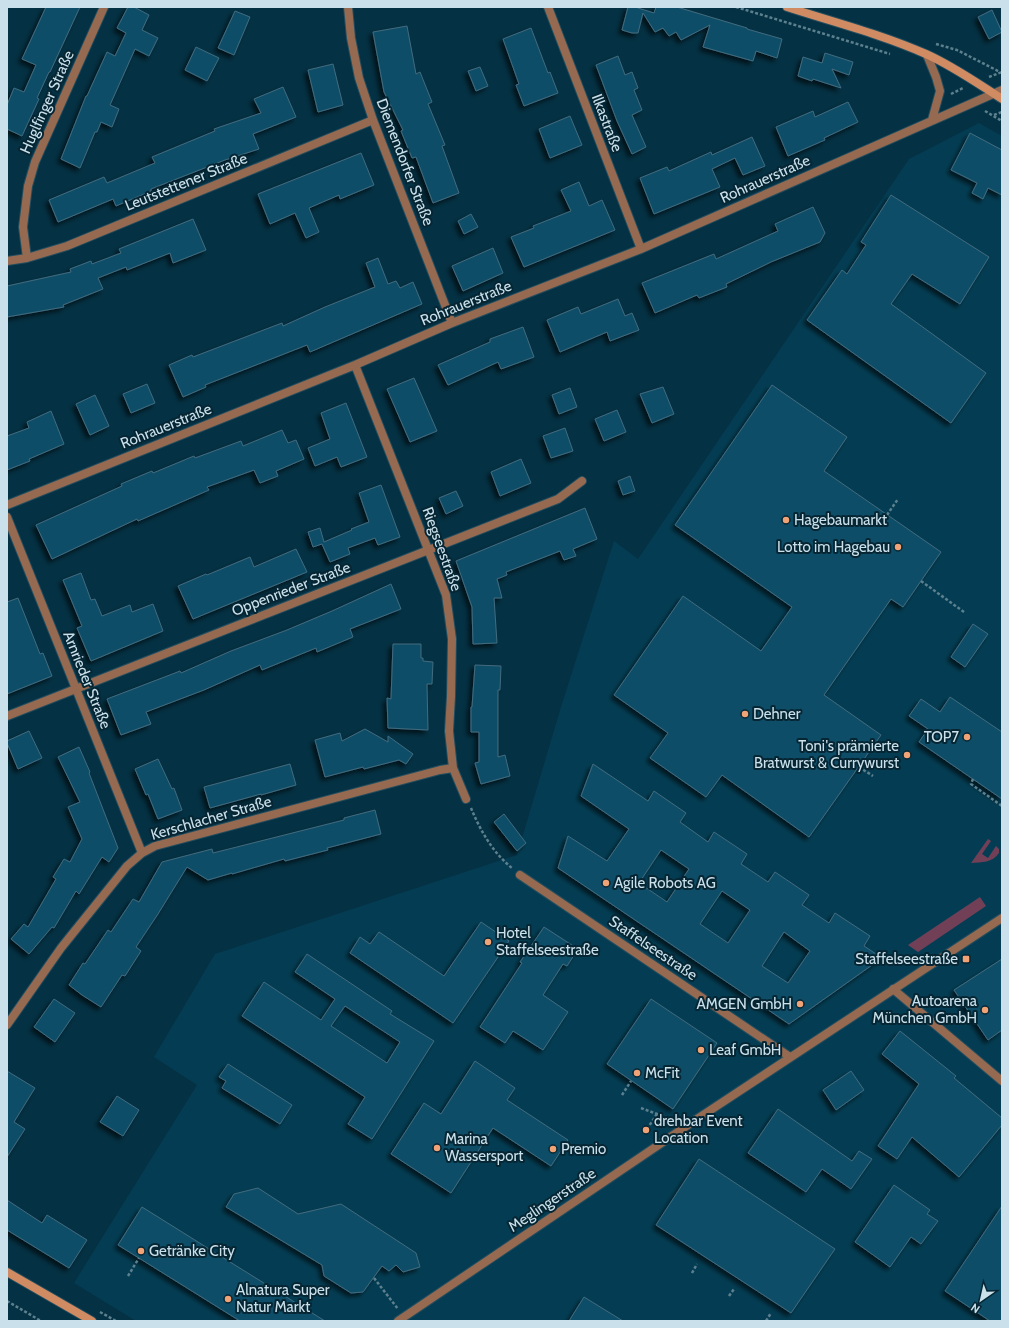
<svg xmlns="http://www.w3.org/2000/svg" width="1009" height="1328" font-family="Cabin,sans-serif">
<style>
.built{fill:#043d53}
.green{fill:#714057}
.building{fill:#104e67;stroke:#426b7f;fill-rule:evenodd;filter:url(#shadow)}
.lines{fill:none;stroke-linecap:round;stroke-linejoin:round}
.street-casing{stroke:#244d5e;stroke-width:10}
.secondary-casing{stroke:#244d5e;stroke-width:10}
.path{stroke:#5d808e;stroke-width:2.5;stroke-dasharray:3 2;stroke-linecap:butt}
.street{stroke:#966a51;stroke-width:8}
.secondary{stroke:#d18b62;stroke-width:8}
.poi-dot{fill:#efa377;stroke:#062634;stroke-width:1.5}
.labels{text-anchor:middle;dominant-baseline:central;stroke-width:4;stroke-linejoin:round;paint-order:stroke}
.street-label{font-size:15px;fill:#cae0eb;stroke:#062634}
.poi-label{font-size:15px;fill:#cae0eb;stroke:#062634;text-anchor:start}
</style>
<defs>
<filter id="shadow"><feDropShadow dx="-3.5" dy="3.5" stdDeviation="2" flood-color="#0009"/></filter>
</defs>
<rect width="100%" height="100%" fill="#043143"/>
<!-- built -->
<path class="built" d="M979,123L1002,136V1321H136L74,1283L197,1085L154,1057L215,954L517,855L561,707L614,541L638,559L909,159Z"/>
<!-- green -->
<path class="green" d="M988,839L991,841L982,854L988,858L996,846L999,849V853C992,863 982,862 971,863Z
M980,897L986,906L918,952L908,945Z"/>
<!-- building -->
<path class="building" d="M46,7H80L50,72H49L37,98L39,99L22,136L7,129V105L14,88L24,92L36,65L22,59Z
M128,7H134L149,15L142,30L158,38L149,56L135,49L110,105L119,109L112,127L101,122L97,132H95L80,168L61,159L86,96H87L107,52L115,56L126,33L117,28Z
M628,7H635L654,13L656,7H677L747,28V29L782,39L777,58L756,51L753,61L703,47L710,25L681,40L676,32L669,36L663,28L655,32L643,13L638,33H632L622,30Z
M992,10L1002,32L989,39L978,17Z
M235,11L250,17L234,55L218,48Z
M407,26L416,74L420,72L432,102L428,104L445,145L442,146L459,193L433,203L416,157L412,158L401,131L403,130L384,92L373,32Z
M531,28L548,73L550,72L558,93L524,106L516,85L519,84L503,39Z
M196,47L219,58L207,81L185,70Z
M825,53L853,62L849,75L832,69L841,88L813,79L812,81L798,76L803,57L822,63Z
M618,56L625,75L632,72L638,88L634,90L642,110L632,115L646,147L632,154L617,121L596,65Z
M333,64L343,105L318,112L308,70Z
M480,67L488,86L476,91L468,71Z
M283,87L296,117L253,134L259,149L225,160L151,189V191L116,206L113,199L58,222L49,200L104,177L107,183L155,163L152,157L215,131L214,129L261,113L254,99Z
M848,102L858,122L824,138L825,140L788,156L776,127L813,111L815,117Z
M570,116L582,145L550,158L539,129Z
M970,133L1002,150V195L988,188L983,199L972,193L977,183L951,170Z
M752,137L765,166L743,175L735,158L712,169L720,187L654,214L640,178L667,167L669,171L711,152L712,155Z
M361,153L374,185L340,199L339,195L309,208L319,232L306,238L295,213L270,224L258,194Z
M579,182L589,206L602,200L615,230L524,267L511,237L534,228L533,226L571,211L561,190Z
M891,195L989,257L960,304L912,274L891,304L986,373L951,423L807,320L842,270L847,274L866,245L861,242Z
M813,207L825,233L820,242L771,262L726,284L727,287L699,298L697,295L655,313L642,283L714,254L716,259L778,231L775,224Z
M471,214L478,227L464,234L458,221Z
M193,219L206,250L173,263L170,253L127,270L126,267L98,278L103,289L63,305L64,307L7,317V286L71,272L70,269L91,261L92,264L121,253L119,249Z
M493,248L503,273L463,291L452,266Z
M378,258L388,284L396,281L400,288L413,282L422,304L310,352L307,345L205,385L206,387L183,397L169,365L192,355L193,357L282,323L283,326L325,307L375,287L366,263Z
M618,299L625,316L632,313L639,330L610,341L607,332L560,352L547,320L578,307L581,314Z
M523,327L534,357L501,369L498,362L448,385L438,365L490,342V339Z
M414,378L437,431L410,442L387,389Z
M147,384L155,403L131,413L123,394Z
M772,385L847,437L824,471L941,552L903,607L891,599L824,695L881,735L809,837L722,775L706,797L650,758L668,733L614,695L683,596L761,651L792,607L675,525Z
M663,387L674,414L652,423L640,394Z
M570,388L577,407L559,414L552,395Z
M95,395L109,426L90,435L76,404Z
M346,403L367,457L341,467L337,457L315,466L308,448L330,439L321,413Z
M617,410L626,432L604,441L595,419Z
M51,411L64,444L29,459L30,461L7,470V436L29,428L27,422Z
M565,428L573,451L551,458L543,436Z
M282,430L288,443L296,440L304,459L276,471L278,476L260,483L254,470L207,487L209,490L138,521L137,519L52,559L36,525L122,486L121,484L152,471L153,473L194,456L195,458L241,441L243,446Z
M521,459L531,483L500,496L491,472Z
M630,476L635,491L623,495L618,481Z
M381,485L400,537L378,545L375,538L348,548L350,554L330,562L322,544L313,547L308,532L320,528L324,542L352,530L351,529L369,522L359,493Z
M456,491L463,506L446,514L439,498Z
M585,508L597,539L573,549L576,556L564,560L560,551L506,572L507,575L497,579L502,598H494L497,643L473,644L472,607L456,561Z
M296,549L307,572L193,619L178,586L206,574L207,575L250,557L254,567Z
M81,573L91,600L95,599L102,616L130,605L132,612L153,604L163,631L91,661L77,628L82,626L63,580Z
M391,584L401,609L350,629L353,637L317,652L316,648L262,670L260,665L204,690L146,712L151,724L121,735L107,699L175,673L180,671L181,673L231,651L287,630L332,611Z
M18,598L40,654L43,653L52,676L7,694V602Z
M973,624L988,634L965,667L951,657Z
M393,644H421V658H423V661L433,662L432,684H427L428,730L388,728L387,698L391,699Z
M475,665L501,666L500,690H498V757L505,755L510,776L481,784L475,763L479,762V732H471V707H472Z
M950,697L1002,732V799L919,742L928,729L909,716L921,699L940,712Z
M365,729L388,742V736L413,754L406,764L399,760L364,769L363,767L325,777L315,740L340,733L342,741Z
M29,731L42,758L18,769L7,743V741Z
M79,747L90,772L89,773L118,848L109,862L102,857L79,894L76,891L54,928L52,927L29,954L11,939L24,924L28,927L56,879L53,877L64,859L70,862L82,839L68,807L80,802L58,757Z
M158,759L172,789L174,788L182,810L158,819L148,794L146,795L135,769Z
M290,764L296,785L261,795V794L210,808L204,787Z
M593,764L648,801L654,791L686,813L680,822L708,842L714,832L747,854L741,864L768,882L775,872L809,895L802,905L829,923L835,913L870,936L864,946L882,958L789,1024L718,976L558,868L568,836L607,861L629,829L581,796ZM661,850L689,869L667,902L639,883ZM722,891L750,910L728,943L700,924ZM784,932L810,951L788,983L762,966Z
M375,810L381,834L327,848L328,850L285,861L284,859L232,874V873L208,880L187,867L158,914L136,947L141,951L125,976L122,975L101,1007L82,995L69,985L83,963L85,964L108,930L111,932L133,899L139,902L162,862L212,849L213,853L344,820V818Z
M504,814L526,843L517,851L494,822Z
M481,922L509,941L453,1023L350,953L360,937L370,944L379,932L444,976Z
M544,927L578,949L567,966L563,964L543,995L568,1012L543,1050L513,1031L505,1043L480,1027L522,963L520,962Z
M307,954L392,1011L390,1014L434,1041L372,1139L348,1124L365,1097L242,1016L264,982L321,1020L335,999L295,972ZM345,1006L400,1042L387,1063L331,1026Z
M1002,959V1030L988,1040L954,990Z
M54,999L75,1013L55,1042L34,1027Z
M651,999L717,1043L673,1109L607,1064Z
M900,1031L956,1076L954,1078L1002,1118V1125L959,1177L912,1137L897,1159L878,1146L919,1084L882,1054Z
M475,1061L515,1088L507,1100L568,1140L551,1166L493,1128L451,1193L391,1154L424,1103L441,1114Z
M228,1064L292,1105L280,1124L222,1088L226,1081L219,1077Z
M7,1071L35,1088L14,1122L25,1129L7,1157Z
M851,1071L864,1090L836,1110L823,1090Z
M117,1096L139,1110L123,1136L100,1122Z
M778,1109L852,1161L859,1151L872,1159L851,1189L822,1169L806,1192L748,1153Z
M699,1159L835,1249L791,1313L656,1225Z
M894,1185L930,1210L927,1214L938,1221L921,1244L911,1237L890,1267L855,1242Z
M258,1188L298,1214L341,1204L416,1253L420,1267L403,1272L396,1265L389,1271L382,1266L363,1292L351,1293L324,1276L322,1265L226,1207L234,1194Z
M7,1200L42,1223L47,1215L87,1240L69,1268L7,1230Z
M1002,1206V1321H990L945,1291Z
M142,1207L230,1262L325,1321H240L118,1245Z
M584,1297L623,1321H569Z"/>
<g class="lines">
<!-- street casing -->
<g class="street-casing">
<path id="street" d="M348,7L351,38L359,78L373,120L452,323
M548,7L641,249
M927,55L936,77L940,91L932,120
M27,258L23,227L28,186L35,162L104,7
M7,261L27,258L67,246L373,120
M355,365L446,595L452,639L451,696L449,731L453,768L466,799
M7,505L355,365L452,323L641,249L1002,90
M7,517L142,853
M7,716L558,499L582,481
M520,875L790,1057
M893,989L1002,1081
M7,1025L61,948L127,866L142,853L155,846L440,770L453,768
M398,1321L697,1119L1002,918"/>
</g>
<!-- secondary casing -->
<g class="secondary-casing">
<path id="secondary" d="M787,7C833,22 881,34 926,54C953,66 977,83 1002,99
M7,1272L92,1321"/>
</g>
<!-- path -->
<path class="path" d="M736,7L890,54
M936,44L957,50L1000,72
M989,77L1002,72
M951,94L963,88
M985,111L1002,121
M994,115L1002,112
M887,515L898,499
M921,581L964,612
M859,767L873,776
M973,779L971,784L1002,806
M471,808C480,830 493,853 512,868
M622,1095L631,1081
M641,1108L657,1114L670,1123
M647,1129L657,1114
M692,1273L697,1264
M128,1276L139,1258
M374,1278L398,1309
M729,1296L734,1289
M7,1301L41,1321
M100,1312L116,1321
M766,1321L771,1313"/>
<!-- street -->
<use href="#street" class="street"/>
<!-- secondary -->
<use href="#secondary" class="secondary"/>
</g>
<!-- markers -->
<g class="poi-dot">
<circle cx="786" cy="520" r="4"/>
<circle cx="898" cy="547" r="4"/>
<circle cx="745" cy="714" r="4"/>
<circle cx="967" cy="737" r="4"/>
<circle cx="907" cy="755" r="4"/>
<circle cx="606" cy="883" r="4"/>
<circle cx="488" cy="942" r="4"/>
<rect x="962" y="955" width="8" height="8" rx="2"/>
<circle cx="800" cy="1004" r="4"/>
<circle cx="985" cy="1010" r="4"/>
<circle cx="701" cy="1050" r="4"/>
<circle cx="637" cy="1073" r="4"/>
<circle cx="646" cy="1130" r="4"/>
<circle cx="437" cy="1148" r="4"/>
<circle cx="553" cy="1149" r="4"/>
<circle cx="141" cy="1251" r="4"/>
<circle cx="228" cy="1299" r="4"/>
</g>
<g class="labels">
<!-- street labels -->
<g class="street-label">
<text transform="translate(47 102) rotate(-66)">Huglfinger Straße</text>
<text transform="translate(607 123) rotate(69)">Ilkastraße</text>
<text transform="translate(405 162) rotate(69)">Diemendorfer Straße</text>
<text transform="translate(765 179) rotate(-24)">Rohrauerstraße</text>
<text transform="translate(186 182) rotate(-22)">Leutstettener Straße</text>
<text transform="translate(466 303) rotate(-22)">Rohrauerstraße</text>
<text transform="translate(166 426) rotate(-22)">Rohrauerstraße</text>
<text transform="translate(442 549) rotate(70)">Riegseestraße</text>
<text transform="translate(291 589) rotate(-21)">Oppenrieder Straße</text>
<text transform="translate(87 680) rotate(68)">Arnrieder Straße</text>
<text transform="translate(211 818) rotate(-16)">Kerschlacher Straße</text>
<text transform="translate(653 948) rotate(34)">Staffelseestraße</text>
<text transform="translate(552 1200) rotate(-34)">Meglingerstraße</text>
</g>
<!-- poi labels -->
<g class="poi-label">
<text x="794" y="520">Hagebaumarkt</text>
<text x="890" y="547" text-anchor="end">Lotto im Hagebau</text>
<text x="753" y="714">Dehner</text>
<text x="959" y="737" text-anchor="end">TOP7</text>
<text x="899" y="746" text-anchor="end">Toni's prämierte<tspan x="899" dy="17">Bratwurst &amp; Currywurst</tspan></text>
<text x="614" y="883">Agile Robots AG</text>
<text x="496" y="933">Hotel<tspan x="496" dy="17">Staffelseestraße</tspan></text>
<text x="958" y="959" text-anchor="end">Staffelseestraße</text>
<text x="977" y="1001" text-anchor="end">Autoarena<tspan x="977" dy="17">München GmbH</tspan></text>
<text x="792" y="1004" text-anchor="end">AMGEN GmbH</text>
<text x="709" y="1050">Leaf GmbH</text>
<text x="645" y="1073">McFit</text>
<text x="654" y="1121">drehbar Event<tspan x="654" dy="17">Location</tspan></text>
<text x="445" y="1139">Marina<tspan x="445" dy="17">Wassersport</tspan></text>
<text x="561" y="1149">Premio</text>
<text x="149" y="1251">Getränke City</text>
<text x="236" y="1290">Alnatura Super<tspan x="236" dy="17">Natur Markt</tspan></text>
</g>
</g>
<!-- border -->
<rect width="1009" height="1328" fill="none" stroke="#cae0eb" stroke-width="16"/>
<!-- north arrow -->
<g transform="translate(981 1300) rotate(214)" stroke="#062634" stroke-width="3" paint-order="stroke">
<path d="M0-3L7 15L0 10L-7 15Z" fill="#cae0eb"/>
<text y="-6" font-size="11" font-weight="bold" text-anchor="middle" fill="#cae0eb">N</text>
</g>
</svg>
